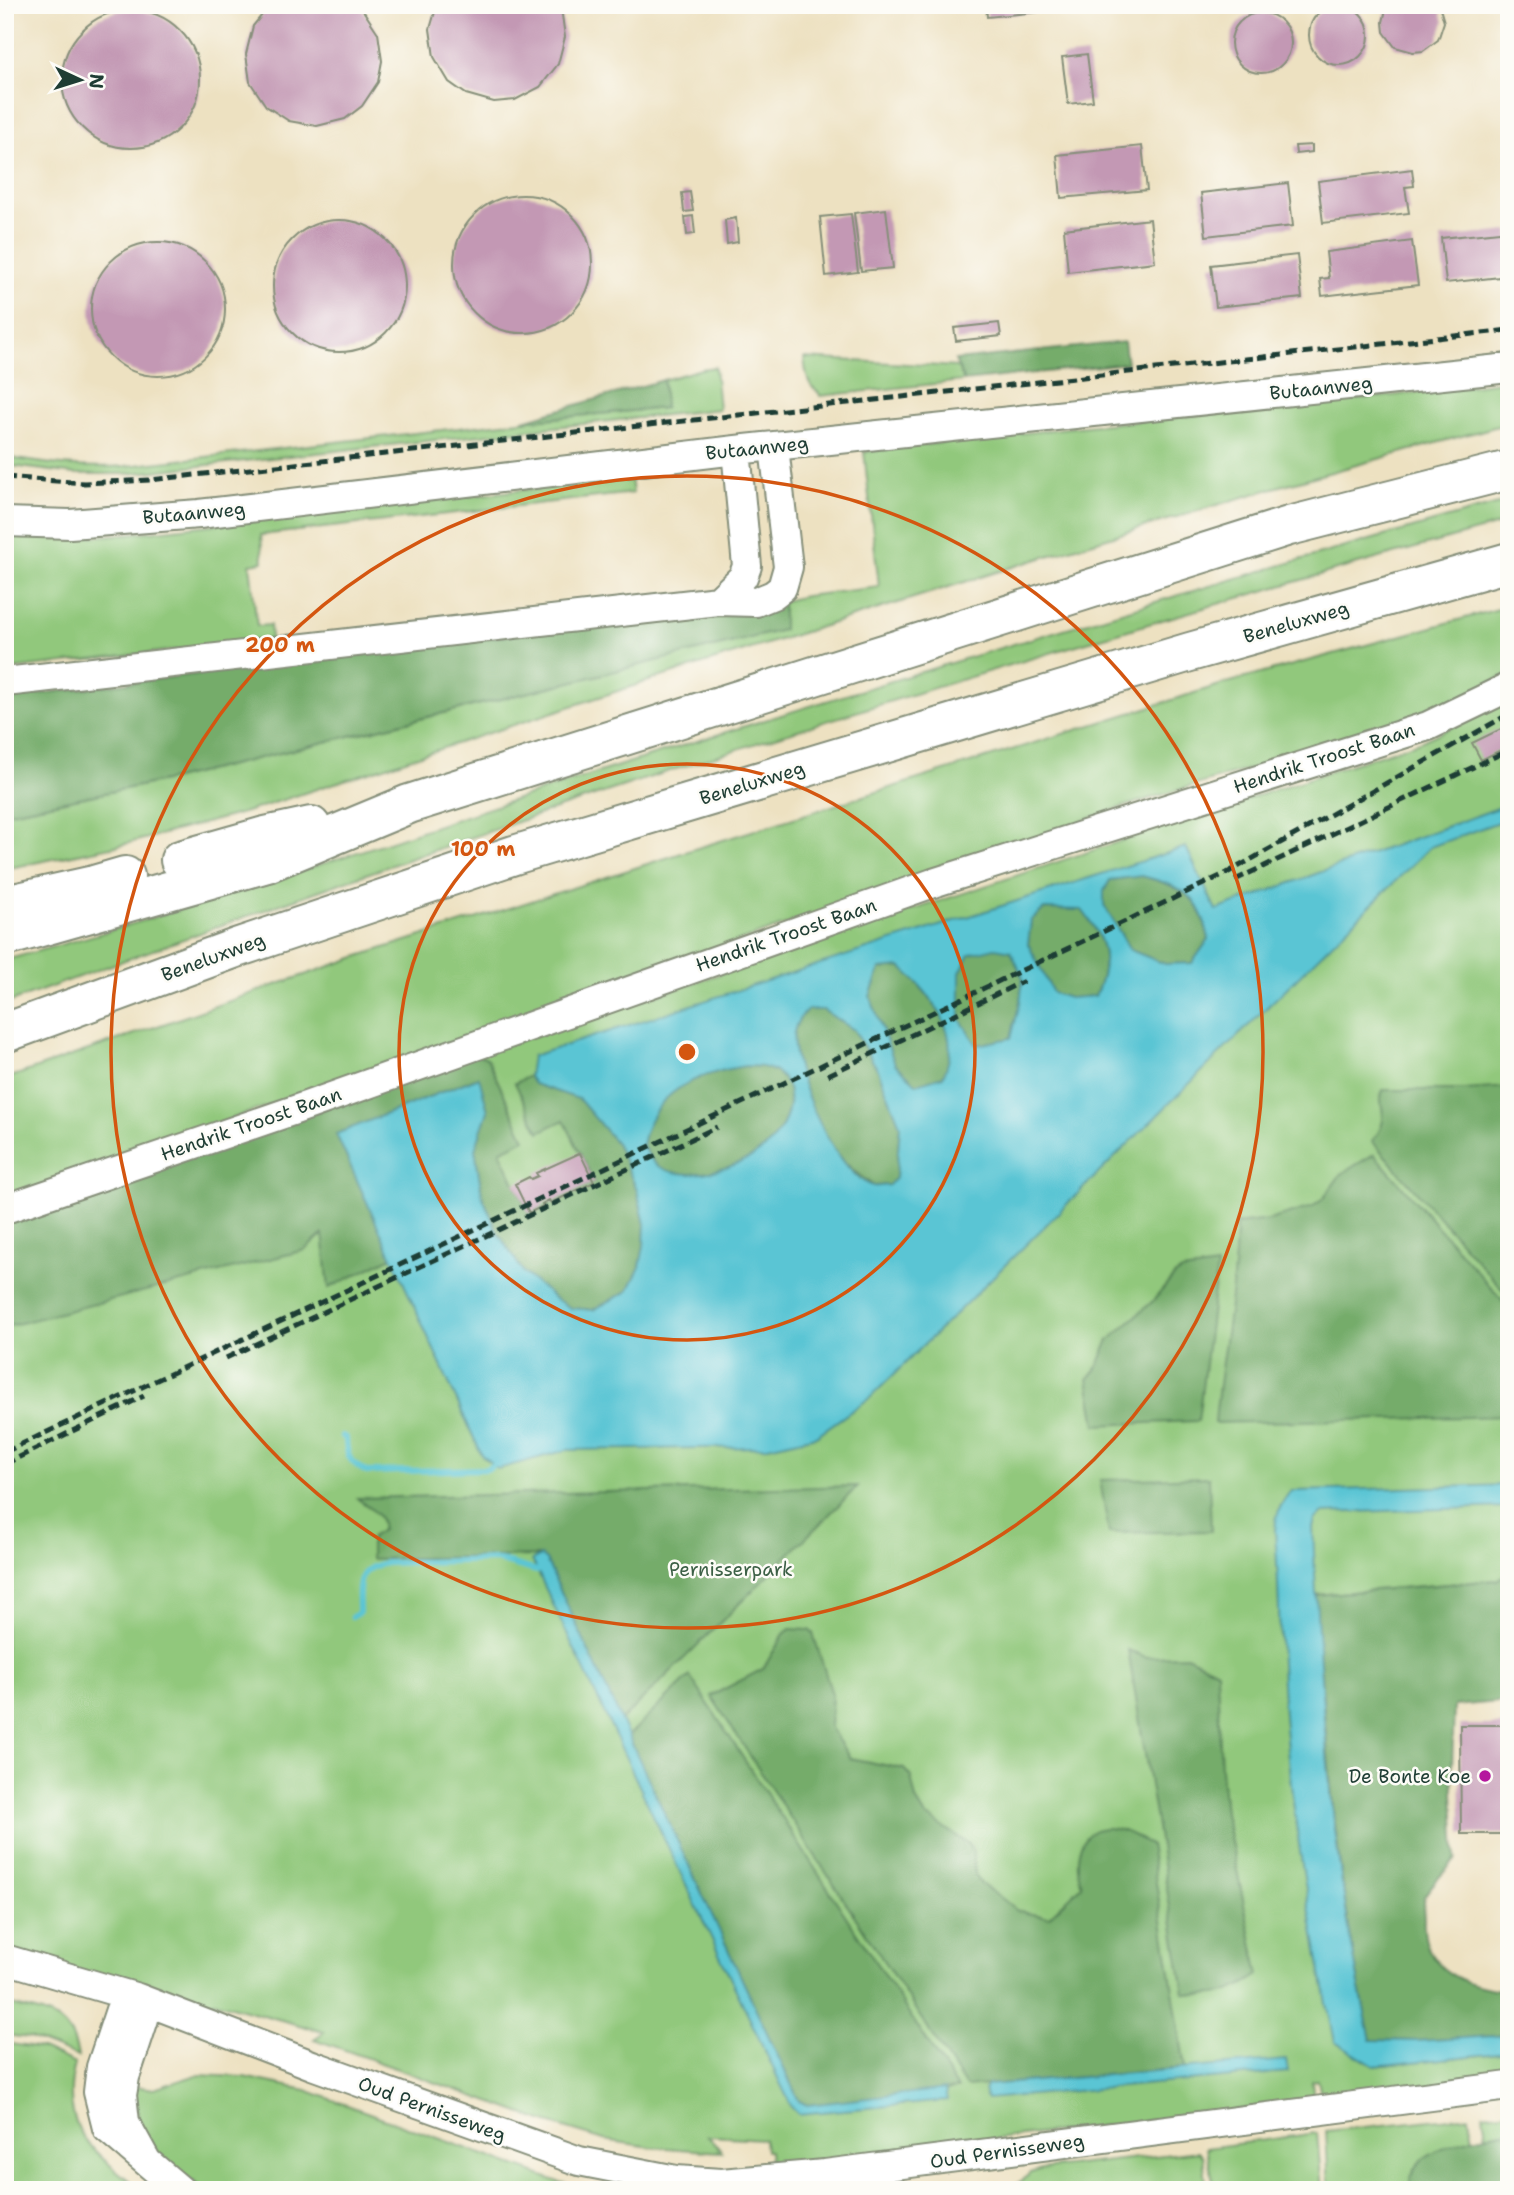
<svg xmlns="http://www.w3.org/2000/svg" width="1514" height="2195" font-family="'Shantell Sans',sans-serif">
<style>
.green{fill:#91c87b;stroke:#588258;stroke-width:2}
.forest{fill:#74ac6b;stroke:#4a7450;stroke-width:2}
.water{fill:#5ac5d4;stroke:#3c8184;stroke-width:2;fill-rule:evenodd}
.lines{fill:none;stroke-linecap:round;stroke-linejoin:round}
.stream{stroke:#5ac5d4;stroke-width:6}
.building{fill:#c398b4}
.minor-casing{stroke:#868f7a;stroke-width:32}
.highway-casing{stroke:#868f7a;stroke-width:42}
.minor{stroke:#fff;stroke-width:28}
.highway{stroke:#fff;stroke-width:38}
.rail{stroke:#1f3d34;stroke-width:5;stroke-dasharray:10 5;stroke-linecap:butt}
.ring{fill:none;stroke:#d45610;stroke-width:3.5}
.poi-dot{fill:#b5179e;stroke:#fdfcf7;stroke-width:2.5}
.labels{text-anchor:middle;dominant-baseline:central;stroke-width:5;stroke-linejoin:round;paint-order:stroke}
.street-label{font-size:19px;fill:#1f3d34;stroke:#fdfcf7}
.park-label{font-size:19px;fill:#3c6046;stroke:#fdfcf7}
.poi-label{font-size:19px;fill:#1f3d34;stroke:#fdfcf7;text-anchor:end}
.centre{fill:#d45610;stroke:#fdfcf7;stroke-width:3.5}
.ring-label{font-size:21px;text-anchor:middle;font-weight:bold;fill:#d45610;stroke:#fdfcf7;stroke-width:5;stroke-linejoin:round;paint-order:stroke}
</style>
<rect width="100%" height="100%" fill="#fdfcf7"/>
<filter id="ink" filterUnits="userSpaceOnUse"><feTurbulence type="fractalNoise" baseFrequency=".0143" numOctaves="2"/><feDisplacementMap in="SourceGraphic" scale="14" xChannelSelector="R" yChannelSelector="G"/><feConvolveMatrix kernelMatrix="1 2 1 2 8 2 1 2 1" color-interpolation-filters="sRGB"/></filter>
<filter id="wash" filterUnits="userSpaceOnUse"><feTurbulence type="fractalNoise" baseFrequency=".00686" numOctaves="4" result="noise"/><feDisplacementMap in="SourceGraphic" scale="28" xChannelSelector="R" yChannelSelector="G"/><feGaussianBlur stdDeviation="1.57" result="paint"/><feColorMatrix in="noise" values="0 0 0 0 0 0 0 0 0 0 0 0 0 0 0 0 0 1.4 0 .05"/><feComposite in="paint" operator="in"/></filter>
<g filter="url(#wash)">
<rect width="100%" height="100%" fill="#ede1c1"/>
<!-- green -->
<path class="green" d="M804,358L958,367L964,381L820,396L819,393C806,385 806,372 804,358Z
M715,367L719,409L126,474H75L5,465V457C46,464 84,469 126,466L520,421L665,408L663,380L701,369Z
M1509,381V423L1277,487L1067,550L658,678L243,813L121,845L5,869V813L174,779L783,630V601L805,596L879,587L864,452L1066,428L1380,397Z
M631,478L633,493L261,535L263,562L250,564L257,626L270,625L271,639L5,670V536H102L155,531Z
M1509,501V522C1208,605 908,692 612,790C408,858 206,930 5,1004V960C212,905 412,832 615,767C912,673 1209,584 1509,501Z
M1509,606V674L1404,723L1125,806L5,1198V1079L362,955L691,850L1223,684Z
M1509,700V1572L1497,1580L1315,1595L1314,1573L1300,1574L1361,2058L1374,2066L1509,2052V2078L1322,2100L1318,2080L1312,2081L1314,2101L770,2166L769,2151H765L764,2139L708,2136L722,2152L651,2147L604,2140L548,2123L314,2039L324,2032L213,2001L207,2017L5,1950V1235L316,1108L1422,741Z
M5,2003C44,2015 71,2012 78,2057L30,2038L5,2035Z
M5,2043L42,2049L75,2064C58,2130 94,2152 141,2190H20L5,2182Z
M197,2075L244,2077L306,2090L559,2182L594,2190H205C181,2172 150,2154 140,2124C136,2112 135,2098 133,2086L154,2089Z
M1509,2111V2131L1486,2135L1483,2114Z
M1469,2116L1473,2138L1446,2147L1410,2182V2190H1329L1326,2131Z
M1317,2133L1322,2190H1270L1266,2187L1250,2190H1215L1206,2148Z
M1198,2151L1203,2157L1207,2190H1009L1031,2173L1042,2169Z"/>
<!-- forest -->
<path class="forest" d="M1124,342L1127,363L964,381L955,360Z
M663,380L665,408L520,421Z
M783,601V630L174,779L5,813V698Z
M1142,876C1184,888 1199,895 1209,939L1192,963L1165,964L1130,950L1104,905V891L1110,880Z
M1044,909L1082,910C1106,941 1111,960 1095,996L1069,998L1053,993L1028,944L1031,920Z
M995,947L1011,951L1023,978L1020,1002L1011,1038L977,1045L960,1020V972L970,954Z
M902,967C931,996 965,1034 943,1076L917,1084L895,1064L870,996L880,969Z
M808,1010H823L854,1030L878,1070L900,1125L896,1177L890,1185L874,1186C862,1178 850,1169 841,1158C821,1134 789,1063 794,1032C796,1022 800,1016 808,1010Z
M477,1054L487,1058L525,1139L500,1151L529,1213L594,1182L564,1120L539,1132L515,1083L529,1076L534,1084L579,1099L617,1144L637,1190L645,1224L644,1246L640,1267L628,1291L593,1310L571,1308L554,1298L524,1273L498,1233L482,1195L475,1149L488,1111L478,1077L336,1134L392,1257L329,1288L323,1234L305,1250L5,1327V1221Z
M745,1066C752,1066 760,1066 767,1068C805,1081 788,1129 765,1148C739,1168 688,1184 658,1166C652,1163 647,1151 642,1145C652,1091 696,1074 745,1066Z
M1509,1087V1297L1372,1141C1394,1116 1375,1107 1383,1090H1465Z
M1374,1154L1509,1308V1416L1215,1423C1220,1357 1236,1291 1236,1224L1269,1220L1312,1207L1323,1199L1341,1174Z
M1217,1266L1198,1421L1096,1425L1088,1379L1096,1370L1109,1340L1153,1301L1174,1276L1182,1271Z
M1209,1477L1211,1531L1109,1533L1100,1480Z
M858,1486L621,1721L546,1560L540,1556L371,1559V1537L382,1530C385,1515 367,1507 357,1498Z
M1509,1572V1701L1454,1706L1452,1770L1456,1859C1448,1868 1428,1888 1424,1897C1422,1903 1424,1913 1424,1919C1421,1971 1465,1986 1509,1991V2035L1417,2041L1371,2040C1337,1893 1326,1744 1315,1595L1497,1580Z
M790,1629L809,1630L813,1633L832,1694L830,1728L850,1758L904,1769L911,1777L916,1800L926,1816L969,1844L973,1852L975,1874L980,1883L1016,1909L1026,1913L1049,1917L1082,1885C1071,1856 1081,1819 1120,1830C1130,1832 1140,1840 1150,1844L1185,2068L966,2087L711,1696L763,1669L784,1634Z
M1128,1650L1146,1657L1187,1656L1217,1671L1221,1770L1225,1813L1259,1975C1233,1993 1216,1998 1184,1993Z
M690,1676L958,2089L807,2105L799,2101L628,1736Z
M1509,2131V2190H1410C1410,2185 1409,2178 1412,2173C1423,2146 1483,2135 1509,2131Z"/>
<!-- water -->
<path class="water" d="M1509,804V818L1430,847L871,1397L816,1436L768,1447L567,1450L498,1469L482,1456L336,1134L479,1077L488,1111L475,1149L482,1195L498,1233L524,1273L554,1298L571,1308L593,1310L628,1291L640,1267L644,1246L645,1224L637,1190L617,1144L579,1099L534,1084L529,1076L532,1056L1186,847L1216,910ZM1142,876C1184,887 1200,895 1209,939L1192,963L1165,964L1130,950L1104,905V891L1110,880ZM1044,909L1082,910C1106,940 1111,960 1095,996L1069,998L1053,993L1028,944L1031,920ZM995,948L1011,951L1023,978L1020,1002L1011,1038L977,1045L960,1019V972L970,954ZM901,967C932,995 964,1034 943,1076L917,1084L895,1064L870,996L880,969ZM808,1010H823L854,1030L878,1070L900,1125L896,1177L889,1185C885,1185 878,1187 873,1186C836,1175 788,1068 794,1032C796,1022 800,1016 808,1010ZM745,1066C752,1066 760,1066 767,1068C805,1081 788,1129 765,1148C739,1168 688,1184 658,1166C652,1163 646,1151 642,1145C652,1091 696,1074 745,1066Z
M1509,1485V1507L1322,1513L1315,1520L1313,1528C1320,1699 1332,1872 1371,2040L1417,2041L1509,2035V2052L1374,2066L1335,2042C1313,1938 1294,1833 1285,1727C1279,1662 1280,1596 1275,1531C1276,1514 1280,1504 1291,1491H1295Z
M541,1556L546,1560L799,2101L807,2105L945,2089L947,2101L798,2114L792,2108L532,1560Z
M1286,2060L1288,2072L987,2099L984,2090L987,2085Z"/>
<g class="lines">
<!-- stream -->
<path class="stream" d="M342,1436L346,1438C346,1457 351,1463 366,1472L487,1469L493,1465
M352,1617L359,1613C359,1586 354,1569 386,1563L497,1560L537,1571"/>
</g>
<g id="blocks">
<!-- building -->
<path class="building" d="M1309 35a30 30 0 1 1 60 0a30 30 0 1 1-60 0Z
M270,5H358L362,9L378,33L382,61L378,82L362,106L345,119L317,126L289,121L266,106L250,82L246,54L253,26Z
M437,5H558L562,15L565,37L558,64L540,87L515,100L494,102L466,94L449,82L434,57L430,29Z
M986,5H1089V7L987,17Z
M1387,5H1439L1444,22L1438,40L1423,51L1413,52L1395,47L1384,32L1383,22Z
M62 79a69 69 0 1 1 138 0a69 69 0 1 1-138 0Z
M1231 43a30 30 0 1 1 60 0a30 30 0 1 1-60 0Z
M1087,54L1093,101L1068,104L1062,57Z
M1312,145V152L1296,154L1295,146Z
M1142,146L1147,190L1061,198L1057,155Z
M1412,169L1414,186L1405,187L1409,213L1323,223L1318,181Z
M1288,183L1293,226L1206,236L1201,193Z
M690,192L693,211L684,212L682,193Z
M454 264a69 69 0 1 1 138 0a69 69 0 1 1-138 0Z
M886,209L893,268L861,271L854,213Z
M851,214L858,272L826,276L820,217Z
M693,216L695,234L687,235L685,217Z
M736,218L738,242L727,244L725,220Z
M1150,219L1155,262L1068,272L1064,229Z
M273 286a66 66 0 1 1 132 0a66 66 0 1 1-132 0Z
M1509,231V276L1446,283L1441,238Z
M1412,241L1418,285L1322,296L1320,279L1329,278L1326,252Z
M91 309a67 67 0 1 1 134 0a67 67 0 1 1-134 0Z
M1297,255L1302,298L1216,307L1211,265Z
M999,323L1001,336L956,341L954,328Z
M1509,725V746L1481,760L1472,743Z
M580,1153L594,1182L551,1203L549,1200L542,1204L543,1206L529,1213L515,1184L529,1177L531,1179L538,1176L536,1173Z
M1460,1725H1509V1834H1461Z"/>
</g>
</g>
<g filter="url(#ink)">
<use href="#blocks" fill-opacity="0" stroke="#868f7a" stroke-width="2"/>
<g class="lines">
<!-- minor casing -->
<g class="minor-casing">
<path id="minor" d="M5,522L70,524L199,514L736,450L1509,368
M718,601L743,577L747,566L736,450
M5,682L718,601L756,602L773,595L782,588L788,567L774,447
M5,1209L292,1111L933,883L1428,726L1509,687
M5,1959L138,1998L312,2065L579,2161L676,2180L721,2183L825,2174L1509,2086
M146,2160L125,2122L122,2095L125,2077L144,2019L138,1998L120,2010L101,2067L98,2092L107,2128L180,2190"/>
</g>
<!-- highway casing -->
<g class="highway-casing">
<path id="highway" d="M180,860L265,836L311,826
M5,905L94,885L125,876
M5,937L267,863L409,804L1289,526L1509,470
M5,1033L236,948L514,855L1190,652L1509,562"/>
</g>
<!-- minor -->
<use href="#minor" class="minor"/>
<!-- highway -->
<use href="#highway" class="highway"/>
<!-- rail -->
<path class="rail" d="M5,477L84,483L150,480L1509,330
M1235,880L1509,750
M828,1075L1024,981
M226,1358L717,1127
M5,1452L1227,873L1509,714
M5,1464L144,1396
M5,2189L6,2190"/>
</g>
</g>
<!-- distance rings -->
<g class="ring">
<circle cx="687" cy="1052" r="288"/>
<circle cx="687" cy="1052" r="576"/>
</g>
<!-- markers -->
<circle class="poi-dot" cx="1485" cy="1776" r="7"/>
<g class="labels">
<!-- street labels -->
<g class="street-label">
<text transform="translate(1321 388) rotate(-6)">Butaanweg</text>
<text transform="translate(757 448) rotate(-6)">Butaanweg</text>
<text transform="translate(194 513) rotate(-5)">Butaanweg</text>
<text transform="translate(1296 622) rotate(-16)">Beneluxweg</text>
<text transform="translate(1324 758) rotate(-18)">Hendrik Troost Baan</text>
<text transform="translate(752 783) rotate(-17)">Beneluxweg</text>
<text transform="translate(786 935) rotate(-19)">Hendrik Troost Baan</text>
<text transform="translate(213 957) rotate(-20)">Beneluxweg</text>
<text transform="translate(251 1124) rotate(-19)">Hendrik Troost Baan</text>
<text transform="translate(432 2109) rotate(20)">Oud Pernisseweg</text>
<text transform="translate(1007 2151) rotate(-8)">Oud Pernisseweg</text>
</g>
<!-- park labels -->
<g class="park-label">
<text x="731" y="1569">Pernisserpark</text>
</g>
<!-- poi labels -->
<g class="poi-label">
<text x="1471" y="1776">De Bonte Koe</text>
</g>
</g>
<circle cx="687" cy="1052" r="10" class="centre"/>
<g class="ring-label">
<text x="280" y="652">200 m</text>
<text x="483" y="856">100 m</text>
</g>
<!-- margin -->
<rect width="1514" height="2195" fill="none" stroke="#fdfcf7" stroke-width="28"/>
<!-- north arrow -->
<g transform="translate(80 80) rotate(94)" stroke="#fdfcf7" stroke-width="5" paint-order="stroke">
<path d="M0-5L12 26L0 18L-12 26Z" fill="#1f3d34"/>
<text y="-10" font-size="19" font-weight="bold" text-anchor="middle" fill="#1f3d34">N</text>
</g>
</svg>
